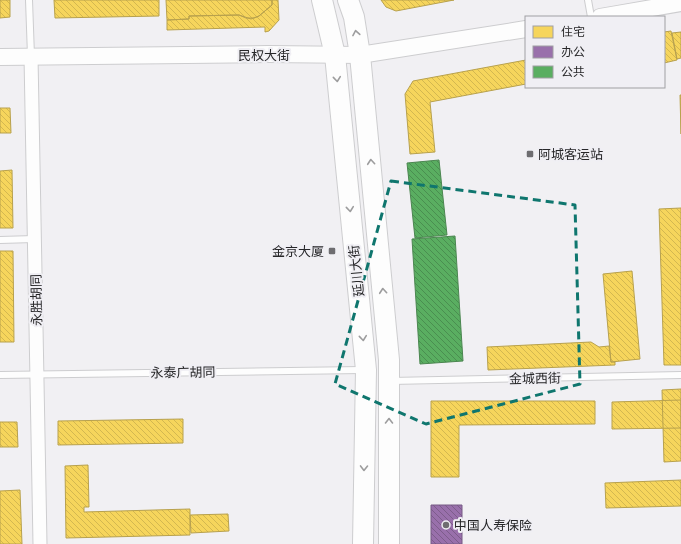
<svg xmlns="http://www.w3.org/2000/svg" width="681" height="544" font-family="Ubuntu,'Noto Sans SC',sans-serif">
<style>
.homes{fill:url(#homes-back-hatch);stroke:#b8a14d}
.offices{fill:url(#offices-back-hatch);stroke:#775a84}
.public{fill:url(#public-back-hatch);stroke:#4b8650}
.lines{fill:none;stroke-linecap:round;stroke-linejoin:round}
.service-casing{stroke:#cdcdcf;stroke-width:8}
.minor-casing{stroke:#cdcdcf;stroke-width:15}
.tertiary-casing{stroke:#cdcdcf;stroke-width:18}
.primary-casing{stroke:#cdcdcf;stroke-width:22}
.service{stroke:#fdfdfd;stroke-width:6}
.minor{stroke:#fdfdfd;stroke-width:13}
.tertiary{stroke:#fdfdfd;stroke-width:16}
.primary{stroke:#fdfdfd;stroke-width:20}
.oneway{stroke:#9d9d9e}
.marked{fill:none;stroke:#0f766e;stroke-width:3;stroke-dasharray:8 5;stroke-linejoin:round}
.poi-dot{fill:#6e6d70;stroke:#f0eff4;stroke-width:1.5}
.labels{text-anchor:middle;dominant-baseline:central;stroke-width:4;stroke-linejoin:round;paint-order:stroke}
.street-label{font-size:13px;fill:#272729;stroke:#f0eff4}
.poi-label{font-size:13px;fill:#272729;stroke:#f0eff4;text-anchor:start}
</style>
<defs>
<pattern id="homes-back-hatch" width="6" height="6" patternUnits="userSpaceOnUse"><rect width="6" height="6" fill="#f6d55c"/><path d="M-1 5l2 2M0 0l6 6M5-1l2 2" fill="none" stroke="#d3b750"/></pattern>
<pattern id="offices-back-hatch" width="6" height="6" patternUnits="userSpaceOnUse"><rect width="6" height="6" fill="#9970ab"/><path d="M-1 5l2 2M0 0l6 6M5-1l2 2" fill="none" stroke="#7d5c8b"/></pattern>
<pattern id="public-back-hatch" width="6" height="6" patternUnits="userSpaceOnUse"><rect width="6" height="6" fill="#5aae61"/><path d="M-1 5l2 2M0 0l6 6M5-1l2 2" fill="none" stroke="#4a8e50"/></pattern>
</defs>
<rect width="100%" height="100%" fill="#f1f0f3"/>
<!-- homes -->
<path class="homes" d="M0,0H10V17L0,18Z
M54,0H159V16L55,18Z
M166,0H272V5L259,16L251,19L239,15L189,16V19L167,20Z
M272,0H278L279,20L269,31L265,32V27L167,30V20L189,19V16L239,15L246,18H254L259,16L272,5Z
M381,0H454L396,11L386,7Z
M671,31L677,60L664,63V32Z
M681,32V58L677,59L672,33Z
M526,60V84L430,102L435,152L410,154L405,94L413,81Z
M680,95H681V134Z
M0,108H10L11,133H0Z
M12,170L13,228H0V171Z
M681,208V365H664L659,209Z
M0,251H13L14,342H0Z
M632,271L640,359L611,362L603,274Z
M591,342L599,347L609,346L611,362H615V365L488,370L487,347Z
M681,389V461L664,462L662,390Z
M681,400V428L612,429V402Z
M431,401H595V424L459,425V477H431Z
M183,419V443L58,445V421Z
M0,422H17L18,447H0Z
M88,465L89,507H84V512L190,509V535L66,538L65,466Z
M681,480V506L606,508L605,483Z
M20,490L22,544H0V491Z
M228,514L229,531L191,533L190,515Z"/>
<!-- offices -->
<path class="offices" d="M431,505H462V544H431Z"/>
<!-- public -->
<path class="public" d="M439,160L447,235L415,238L407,163Z
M455,236L463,361L420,364L412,239Z"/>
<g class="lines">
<!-- service casing -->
<g class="service-casing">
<path id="service" d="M29,0L31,56
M588,0L591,17
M0,240L34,239
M0,375L362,370
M391,381L681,375"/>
</g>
<!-- minor casing -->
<g class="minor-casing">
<path id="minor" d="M31,56L40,544"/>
</g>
<!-- tertiary casing -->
<g class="tertiary-casing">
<path id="tertiary" d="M600,17L681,3
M0,57L268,54L360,55L526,29"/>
</g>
<!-- primary casing -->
<g class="primary-casing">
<path id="primary" d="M322,0L335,55L366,370L363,544
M348,0L354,17L360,55L389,360V544"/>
</g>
<!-- service -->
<use href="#service" class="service"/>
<!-- minor -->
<use href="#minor" class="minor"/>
<!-- tertiary -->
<use href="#tertiary" class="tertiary"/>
<!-- primary -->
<use href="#primary" class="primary"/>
</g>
<!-- one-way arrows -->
<defs><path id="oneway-chevron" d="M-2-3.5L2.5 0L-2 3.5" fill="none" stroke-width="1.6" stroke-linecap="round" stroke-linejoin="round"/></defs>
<g class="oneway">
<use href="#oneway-chevron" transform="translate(356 33) rotate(-100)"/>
<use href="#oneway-chevron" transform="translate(337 79) rotate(84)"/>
<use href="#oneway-chevron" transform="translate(371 162) rotate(-95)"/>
<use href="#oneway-chevron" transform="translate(350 209) rotate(84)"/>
<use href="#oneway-chevron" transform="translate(383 291) rotate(-95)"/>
<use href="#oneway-chevron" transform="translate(363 338) rotate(84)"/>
<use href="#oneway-chevron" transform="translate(389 421) rotate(-90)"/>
<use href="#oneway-chevron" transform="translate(364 468) rotate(91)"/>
</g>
<!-- marked area -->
<path class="marked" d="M391,181L575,205L580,384L426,424L335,384Z"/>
<!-- markers -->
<g class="poi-dot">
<rect x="526" y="150" width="8" height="8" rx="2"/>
<rect x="328" y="247" width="8" height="8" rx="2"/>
<circle cx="446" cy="525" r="4"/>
</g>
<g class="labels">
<!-- street labels -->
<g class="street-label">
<text x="264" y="55">民权大街</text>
<text transform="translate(356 271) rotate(-96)">延川大街</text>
<text transform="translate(36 300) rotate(-91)">永胜胡同</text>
<text transform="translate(183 372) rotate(-1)">永泰广胡同</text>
<text transform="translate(535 378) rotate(-1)">金城西街</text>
</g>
<!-- poi labels -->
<g class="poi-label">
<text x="538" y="154">阿城客运站</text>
<text x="324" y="251" text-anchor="end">金京大厦</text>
<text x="454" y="525">中国人寿保险</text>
</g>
</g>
<!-- legend -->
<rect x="525" y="16" width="140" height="72" fill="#f0eff4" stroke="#a09fa3"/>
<rect x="533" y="26" width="20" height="12" fill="#f6d55c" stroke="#a09fa3"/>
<text x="561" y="36" font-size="12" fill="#272729">住宅</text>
<rect x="533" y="46" width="20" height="12" fill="#9970ab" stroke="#a09fa3"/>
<text x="561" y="56" font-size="12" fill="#272729">办公</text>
<rect x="533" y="66" width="20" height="12" fill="#5aae61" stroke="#a09fa3"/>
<text x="561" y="76" font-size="12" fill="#272729">公共</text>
</svg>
